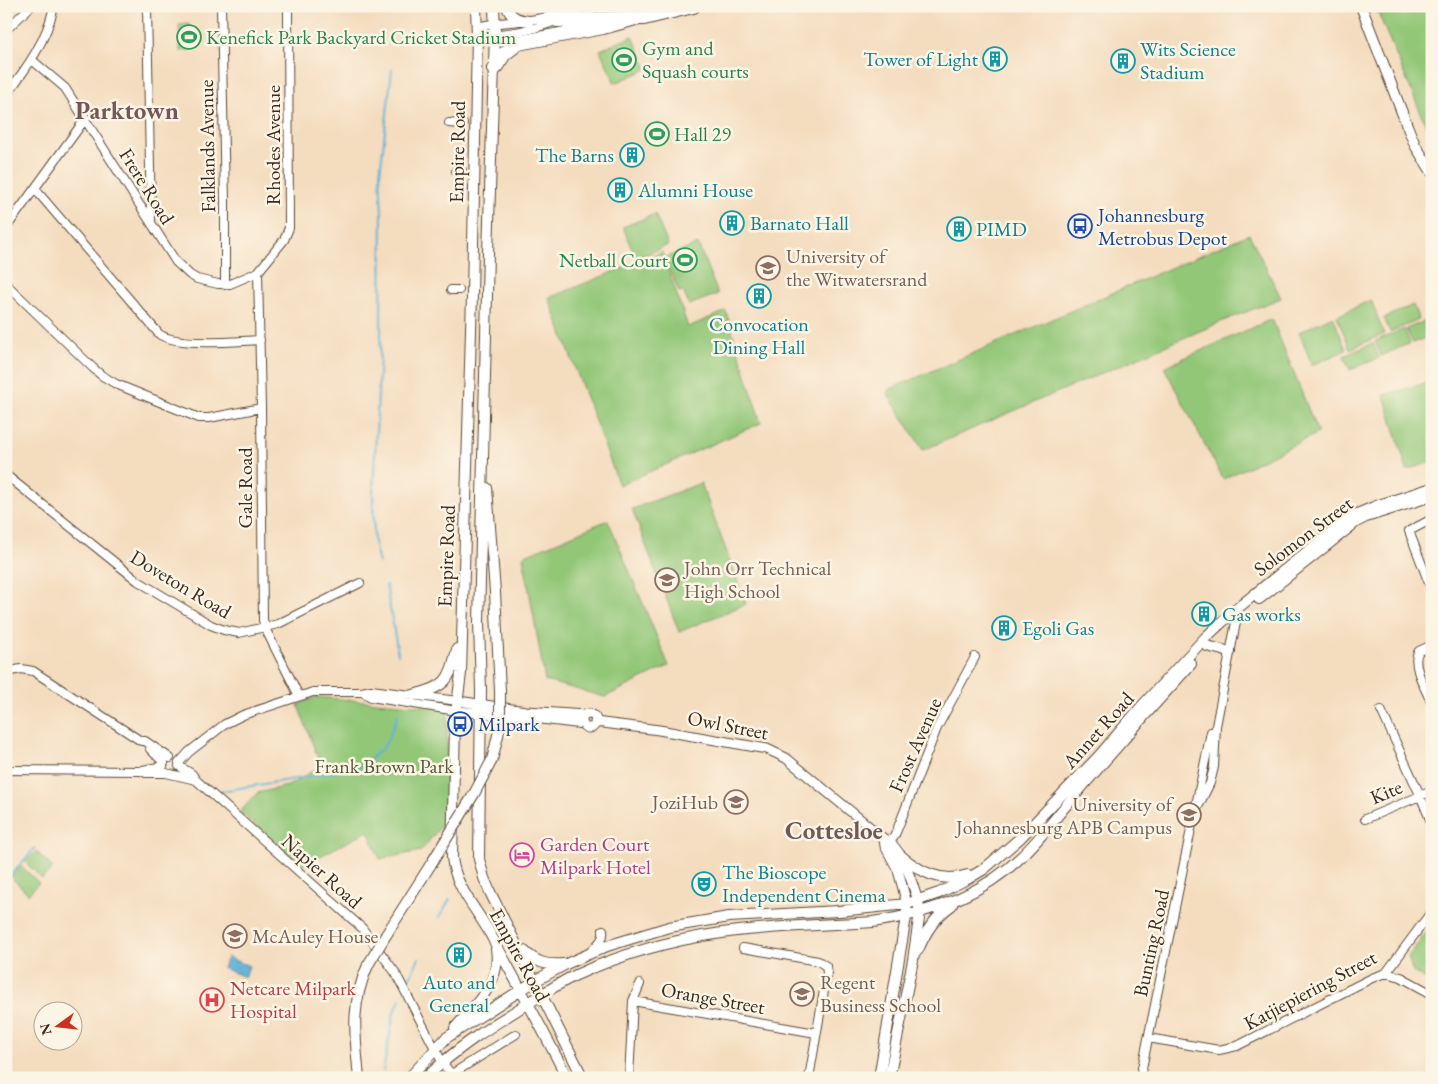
<svg xmlns="http://www.w3.org/2000/svg" width="1438" height="1084" font-family="'EB Garamond',serif">
<style>
.green{fill:#93c778;stroke:#67784b}
.water{fill:#5bb0d7;stroke:#4b6d7a}
.lines{fill:none;stroke-linecap:round;stroke-linejoin:round}
.stream{stroke:#5bb0d7;stroke-width:2}
.minor-casing{stroke:#574536;stroke-width:10}
.tertiary-casing{stroke:#574536;stroke-width:11}
.secondary-casing{stroke:#574536;stroke-width:12}
.motorway-casing{stroke:#574536;stroke-width:16}
.minor{stroke:#fff;stroke-width:8}
.tertiary{stroke:#fff;stroke-width:9}
.secondary{stroke:#fff;stroke-width:10}
.motorway{stroke:#fff;stroke-width:14}
.secondary-bridge-casing{stroke:#574536;stroke-width:12;stroke-linecap:butt}
.secondary-bridge{stroke:#fff;stroke-width:10}
.labels{text-anchor:middle;dominant-baseline:central;stroke-width:5;stroke-linejoin:round;paint-order:stroke}
.leisure-label{font-size:20px;fill:#27864d;stroke:#fcf5e5;text-anchor:start}
.culture-label{font-size:20px;fill:#0d838f;stroke:#fcf5e5;text-anchor:start}
.street-label{font-size:20px;fill:#3b2a1e;stroke:#fcf5e5}
.transit-label{font-size:20px;fill:#164399;stroke:#fcf5e5;text-anchor:start}
.education-label{font-size:20px;fill:#785e54;stroke:#fcf5e5;text-anchor:start}
.park-label{font-size:20px;fill:#555939;stroke:#fcf5e5}
.hotel-label{font-size:20px;fill:#b23c85;stroke:#fcf5e5;text-anchor:start}
.health-label{font-size:20px;fill:#be3a42;stroke:#fcf5e5;text-anchor:start}
.district-label{font-size:25px;font-weight:bold;fill:#73585b;stroke:#fcf5e5}
</style>
<rect width="100%" height="100%" fill="#fcf5e5"/>
<filter id="ink" filterUnits="userSpaceOnUse"><feTurbulence type="fractalNoise" baseFrequency=".02" numOctaves="2"/><feDisplacementMap in="SourceGraphic" scale="10" xChannelSelector="R" yChannelSelector="G"/><feConvolveMatrix kernelMatrix="1 2 1 2 8 2 1 2 1" color-interpolation-filters="sRGB"/></filter>
<filter id="wash" filterUnits="userSpaceOnUse"><feTurbulence type="fractalNoise" baseFrequency=".0096" numOctaves="4" result="noise"/><feDisplacementMap in="SourceGraphic" scale="20" xChannelSelector="R" yChannelSelector="G"/><feGaussianBlur stdDeviation="1.12" result="paint"/><feColorMatrix in="noise" values="0 0 0 0 0 0 0 0 0 0 0 0 0 0 0 0 0 1.4 0 .05"/><feComposite in="paint" operator="in"/></filter>
<g filter="url(#wash)">
<rect width="100%" height="100%" fill="#f4dcbe"/>
<!-- green -->
<path class="green" d="M1375,6H1432V139Z
M189,24V32H197V41H189L190,50L180,51L179,25Z
M633,36L647,69L615,83L600,50Z
M655,214L668,245L636,259L623,227Z
M1249,234L1281,298L1223,321L923,450L889,396L888,390Z
M698,244L718,294L689,305L683,291L679,292L665,258Z
M662,252L688,327L726,311L761,423L619,485L549,298Z
M1371,300L1384,334L1350,349L1337,316Z
M1413,305L1419,320L1390,332L1384,318Z
M1333,316L1346,350L1312,365L1299,332Z
M1432,318V335L1413,343L1406,329Z
M1272,319L1318,433L1223,479L1164,367Z
M1404,329L1410,343L1381,356L1375,341Z
M1373,343L1379,358L1350,370L1344,356Z
M1432,381V462L1407,470L1384,395Z
M701,483L746,604L679,632L632,509Z
M608,520L669,666L605,697L545,681L523,556Z
M316,697L448,708L445,821L421,851L380,859L368,831L301,866L240,812L257,793L288,786L321,766L298,705Z
M36,851L53,868L42,879L25,862Z
M21,866L39,883L28,894L11,877Z
M1432,925V984L1413,972L1408,957Z"/>
<!-- water -->
<path class="water" d="M227,957L249,966L245,977L223,968Z"/>
<g class="lines">
<!-- stream -->
<path class="stream" d="M379,563L374,543L373,493L381,334L382,212L380,174L392,70
M386,585L398,654
M221,791L319,775L359,767L368,764L374,755L383,748L388,739L398,715
M6,880L35,848
M439,918L450,899
M409,979L419,958
M383,1071L394,1012L401,998"/>
</g>
</g>
<g filter="url(#ink)">
<g class="lines">
<!-- minor casing -->
<g class="minor-casing">
<path id="minor" d="M147,6L151,222
M221,6L225,202V285
M477,27C510,18 540,26 571,6
M6,30L31,6
M477,36C514,34 553,28 583,6
M32,60L65,88L176,262L190,275L197,279L218,284H230L258,272L284,240L289,228L288,6
M6,95C27,68 47,40 54,6
M449,123L463,124
M456,171H462
M35,189L159,334C177,347 236,341 260,340
M6,228L86,118
M258,272L261,408L263,620L265,628L299,696
M6,284L93,368L101,375L116,384L199,418H209L261,408
M451,290H459
M6,475L138,581L211,625L224,630L239,633L278,624L360,583
M1432,519L1409,531L1432,591
M1432,645L1419,651C1410,663 1426,690 1432,704
M6,672L21,669L33,671L141,741H145L170,758
M362,692L371,697L457,711
M1381,710L1420,795L1432,824
M150,749L164,763
M179,763L189,752L225,724L243,715L313,692H362L371,690L458,701
M179,766L192,774L196,780L362,928L395,972L442,1062L454,1078
M6,770L141,771L146,773H166L196,780
M143,770L163,766
M1198,807L1210,783L1214,767L1216,726L1237,617L1234,611
M1365,819L1432,791
M885,846L894,837L897,830L937,728L975,657
M743,948L818,961L826,966L827,973L809,1078
M591,951C597,945 605,939 603,930
M1386,973L1401,977L1432,994
M633,1001L816,1033
M1148,1038L1219,1050L1237,1046L1372,978L1386,973L1432,911
M452,1074L516,1034
M629,1078L633,1001L640,984
M1140,1078L1211,732"/>
</g>
<!-- tertiary casing -->
<g class="tertiary-casing">
<path id="tertiary" d="M458,701L526,711L585,715
M457,711L525,717L583,724
M582 721a7 7 0 1 1 14 0a7 7 0 1 1-14 0Z
M595,722L659,730L767,749L786,758L797,767L884,839C903,847 912,883 918,901
M884,839L885,846L898,870L907,904"/>
</g>
<!-- secondary casing -->
<g class="secondary-casing">
<path id="secondary" d="M476,6L477,36L472,296L461,673L455,722L452,858C456,890 479,911 493,939C518,985 544,1031 567,1078
M494,6L495,34L488,253L479,622L481,690L479,859L484,878L490,892L583,1078
M507,6C510,18 519,20 529,21
M1361,6L1408,128L1415,145L1432,172
M487,488L495,592L500,691
M1259,599L1356,522L1366,517L1432,496
M1207,646L1230,652
M413,695C446,686 449,683 457,649
M492,760L500,727
M900,855C920,872 942,884 968,875
M386,935L431,864
M918,950C926,931 935,917 952,905
M524,951C537,963 546,965 563,964
M455,1028C474,1006 502,982 496,949
M359,1078C355,1035 350,1006 368,965
M409,1078L446,1038L535,981L566,964L607,946L669,927L729,917L839,911L907,904L939,893L969,878L984,869L1019,839L1099,756L1141,707L1205,638L1234,611L1350,517L1376,506L1432,488
M426,1078C456,1048 491,1026 527,1004C543,994 559,983 576,975C622,954 672,940 722,933C772,926 823,925 873,922C928,914 983,895 1023,855C1042,837 1057,815 1075,795C1113,751 1152,707 1191,664
M879,1078L907,911
M889,1078L913,960L920,912L919,907"/>
</g>
<!-- motorway casing -->
<g class="motorway-casing">
<path id="motorway" d="M557,20L644,18L693,6
M494,69L504,54L518,43L603,27L632,19"/>
</g>
<!-- minor -->
<use href="#minor" class="minor"/>
<!-- tertiary -->
<use href="#tertiary" class="tertiary"/>
<!-- secondary -->
<use href="#secondary" class="secondary"/>
<!-- motorway -->
<use href="#motorway" class="motorway"/>
<!-- secondary-bridge casing -->
<g class="secondary-bridge-casing">
<path id="secondary-bridge" d="M500,691V727
M431,864L474,794L492,760
M368,965L386,935"/>
</g>
<!-- secondary-bridge -->
<use href="#secondary-bridge" class="secondary-bridge"/>
</g>
</g>
<!-- icons -->
<defs>
<g id="stadium-ring" transform="scale(1.25)"><circle r="9.5" fill="#fcf5e5" stroke="#2e9e5b" stroke-width="1.5"/><path d="M0-5a6.5 5 0 1 0 0 10a6.5 5 0 1 0 0-10ZM-3.5-1.8h7v3.6h-7Z" fill="#2e9e5b"/></g>
<g id="building-ring" transform="scale(1.25)"><circle r="9.5" fill="#fcf5e5" stroke="#0f9aa8" stroke-width="1.5"/><path d="M-4-6H4V6H1V3H-1V6H-4ZM-2.5-4.3h1.7v1.8h-1.7ZM.8-4.3h1.7v1.8H.8ZM-2.5-1h1.7V.8h-1.7ZM.8-1h1.7V.8H.8Z" fill="#0f9aa8"/></g>
<g id="bus-ring" transform="scale(1.25)"><circle r="9.5" fill="#fcf5e5" stroke="#1a4fb4" stroke-width="1.5"/><path d="M-5-6H5V4H4V6H2V4H-2V6H-4V4H-5ZM-3.5-4V0h7V-4ZM-3.5 1.2v1.5H-2V1.2ZM2 1.2v1.5H3.5V1.2Z" fill="#1a4fb4"/></g>
<g id="university-ring" transform="scale(1.25)"><circle r="9.5" fill="#fcf5e5" stroke="#8d6e63" stroke-width="1.5"/><path d="M0-5L7-2L0 1L-7-2ZM-4 1L0 2.5L4 1V4Q0 6-4 4Z" fill="#8d6e63"/></g>
<g id="school-ring" transform="scale(1.25)"><circle r="9.5" fill="#fcf5e5" stroke="#8d6e63" stroke-width="1.5"/><path d="M0-5L7-2L0 1L-7-2ZM-4 1L0 2.5L4 1V4Q0 6-4 4Z" fill="#8d6e63"/></g>
<g id="hotel-ring" transform="scale(1.25)"><circle r="9.5" fill="#fcf5e5" stroke="#d1479c" stroke-width="1.5"/><path d="M-6-4.5h1.5V1H6V5H4.5V3h-9V5H-6ZM-4 0a1.8 1.8 0 1 1 3.6 0ZM.5 0V-2.5h3Q6-2.5 6 0Z" fill="#d1479c"/></g>
<g id="theatre-ring" transform="scale(1.25)"><circle r="9.5" fill="#fcf5e5" stroke="#0f9aa8" stroke-width="1.5"/><path d="M-5-5.5Q0-4 5-5.5V0Q5 5 0 6Q-5 5-5 0ZM-3.3-2.5H-1v1.5H-3.3ZM1-2.5H3.3v1.5H1ZM-2.8 1Q0 5.5 2.8 1Z" fill="#0f9aa8"/></g>
<g id="hospital-ring" transform="scale(1.25)"><circle r="9.5" fill="#fcf5e5" stroke="#e0444e" stroke-width="1.5"/><path d="M-5-5h3v3.5h4V-5h3V5h-3V1.5h-4V5h-3Z" fill="#e0444e"/></g>
</defs>
<g fill-rule="evenodd">
<use href="#stadium-ring" x="189" y="37"/>
<use href="#building-ring" x="995" y="59"/>
<use href="#stadium-ring" x="624" y="60"/>
<use href="#building-ring" x="1123" y="61"/>
<use href="#stadium-ring" x="657" y="134"/>
<use href="#building-ring" x="632" y="155"/>
<use href="#building-ring" x="620" y="190"/>
<use href="#building-ring" x="732" y="223"/>
<use href="#bus-ring" x="1080" y="226"/>
<use href="#building-ring" x="959" y="229"/>
<use href="#stadium-ring" x="685" y="260"/>
<use href="#university-ring" x="768" y="268"/>
<use href="#building-ring" x="759" y="296"/>
<use href="#school-ring" x="667" y="580"/>
<use href="#building-ring" x="1204" y="614"/>
<use href="#building-ring" x="1004" y="628"/>
<use href="#bus-ring" x="460" y="724"/>
<use href="#school-ring" x="736" y="802"/>
<use href="#university-ring" x="1189" y="815"/>
<use href="#hotel-ring" x="522" y="855"/>
<use href="#theatre-ring" x="704" y="884"/>
<use href="#school-ring" x="235" y="936"/>
<use href="#building-ring" x="459" y="955"/>
<use href="#school-ring" x="802" y="994"/>
<use href="#hospital-ring" x="212" y="1000"/>
</g>
<g class="labels">
<!-- leisure labels -->
<g class="leisure-label">
<text x="206" y="37">Kenefick Park Backyard Cricket Stadium</text>
<text x="642" y="48">Gym and<tspan x="642" dy="23">Squash courts</tspan></text>
<text x="674" y="134">Hall 29</text>
<text x="668" y="260" text-anchor="end">Netball Court</text>
</g>
<!-- culture labels -->
<g class="culture-label">
<text x="1140" y="49">Wits Science<tspan x="1140" dy="23">Stadium</tspan></text>
<text x="978" y="59" text-anchor="end">Tower of Light</text>
<text x="614" y="155" text-anchor="end">The Barns</text>
<text x="638" y="190">Alumni House</text>
<text x="750" y="223">Barnato Hall</text>
<text x="976" y="229">PIMD</text>
<text x="759" y="324" text-anchor="middle">Convocation<tspan x="759" dy="23">Dining Hall</tspan></text>
<text x="1222" y="614">Gas works</text>
<text x="1022" y="628">Egoli Gas</text>
<text x="722" y="872">The Bioscope<tspan x="722" dy="23">Independent Cinema</tspan></text>
<text x="459" y="982" text-anchor="middle">Auto and<tspan x="459" dy="23">General</tspan></text>
</g>
<!-- street labels -->
<g class="street-label">
<text transform="translate(273 145) rotate(-90)">Rhodes Avenue</text>
<text transform="translate(207 146) rotate(-91)">Falklands Avenue</text>
<text transform="translate(457 152) rotate(-89)">Empire Road</text>
<text transform="translate(147 186) rotate(58)">Frere Road</text>
<text transform="translate(245 488) rotate(-90)">Gale Road</text>
<text transform="translate(1303 536) rotate(-37)">Solomon Street</text>
<text transform="translate(446 556) rotate(-88)">Empire Road</text>
<text transform="translate(181 584) rotate(31)">Doveton Road</text>
<text transform="translate(728 725) rotate(11)">Owl Street</text>
<text transform="translate(1098 730) rotate(-48)">Annet Road</text>
<text transform="translate(915 745) rotate(-66)">Frost Avenue</text>
<text transform="translate(1386 792) rotate(-23)">Kite</text>
<text transform="translate(322 871) rotate(42)">Napier Road</text>
<text transform="translate(1151 943) rotate(-78)">Bunting Road</text>
<text transform="translate(520 955) rotate(61)">Empire Road</text>
<text transform="translate(1310 990) rotate(-28)">Katjiepiering Street</text>
<text transform="translate(713 998) rotate(10)">Orange Street</text>
</g>
<!-- transit labels -->
<g class="transit-label">
<text x="1098" y="215">Johannesburg<tspan x="1098" dy="23">Metrobus Depot</tspan></text>
<text x="478" y="724">Milpark</text>
</g>
<!-- education labels -->
<g class="education-label">
<text x="786" y="256">University of<tspan x="786" dy="23">the Witwatersrand</tspan></text>
<text x="684" y="568">John Orr Technical<tspan x="684" dy="23">High School</tspan></text>
<text x="718" y="802" text-anchor="end">JoziHub</text>
<text x="1172" y="804" text-anchor="end">University of<tspan x="1172" dy="23">Johannesburg APB Campus</tspan></text>
<text x="252" y="936">McAuley House</text>
<text x="820" y="982">Regent<tspan x="820" dy="23">Business School</tspan></text>
</g>
<!-- park labels -->
<g class="park-label">
<text x="384" y="766">Frank Brown Park</text>
</g>
<!-- hotel labels -->
<g class="hotel-label">
<text x="540" y="844">Garden Court<tspan x="540" dy="23">Milpark Hotel</tspan></text>
</g>
<!-- health labels -->
<g class="health-label">
<text x="230" y="988">Netcare Milpark<tspan x="230" dy="23">Hospital</tspan></text>
</g>
<!-- district labels -->
<g class="district-label">
<text x="127" y="110">Parktown</text>
<text x="834" y="830">Cottesloe</text>
</g>
</g>
<!-- margin -->
<rect width="1438" height="1084" fill="none" stroke="#fcf5e5" stroke-width="25"/>
<!-- north arrow -->
<g transform="translate(58 1026) rotate(255)"><circle r="24" fill="#fcf5e5" stroke="#afa495"/>
<path d="M0-4L9 19L0 12L-9 19Z" fill="#c8321e"/>
<text y="-8" font-size="14" font-weight="bold" text-anchor="middle" fill="#3b2a1e">N</text>
</g>
</svg>
